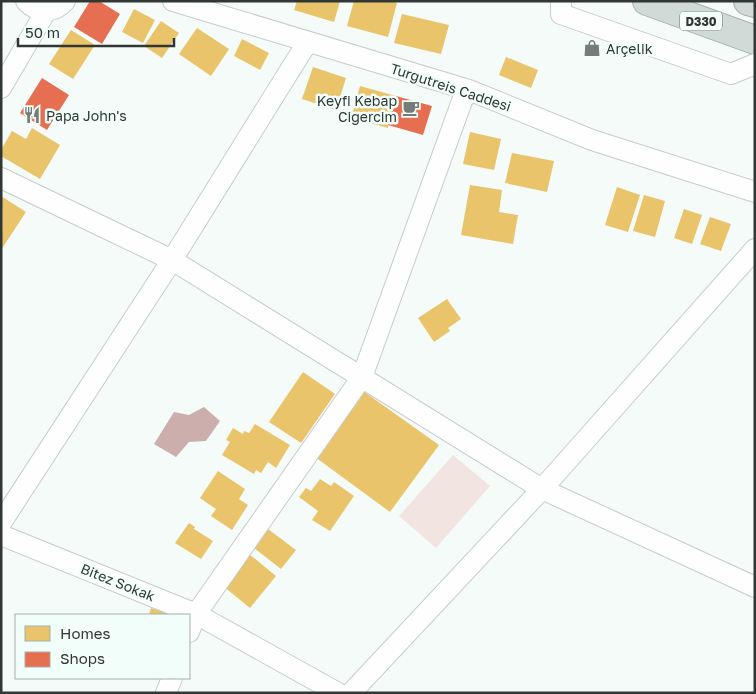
<svg xmlns="http://www.w3.org/2000/svg" width="756" height="694" font-family="'Golos Text',sans-serif">
<style>
.green{fill:#f2e4e1}
.water{fill:#ccafac}
.homes{fill:#e9c46a}
.shops{fill:#e76f51}
.lines{fill:none;stroke-linecap:round;stroke-linejoin:round}
.minor-casing{stroke:#c7ccca;stroke-width:22}
.highway-casing{stroke:#a3b0ab;stroke-width:30}
.minor{stroke:#fefefe;stroke-width:20}
.highway{stroke:#d0dad6;stroke-width:28}
.labels{text-anchor:middle;dominant-baseline:central;stroke-width:5;stroke-linejoin:round;paint-order:stroke}
.shield{fill:#f2fef9;stroke:#6b7370;stroke-width:1}
.shield-label{font-size:12px;font-weight:bold;fill:#313735}
.poi-label{font-size:14px;fill:#313735;stroke:#f2fef9;text-anchor:start}
.street-label{font-size:14px;fill:#313735;stroke:#f2fef9}
</style>
<rect width="100%" height="100%" fill="#f5fbf8"/>
<!-- green -->
<path class="green" d="M453,455L490,486L436,548L399,516Z"/>
<!-- water -->
<path class="water" d="M204,407L220,421L206,441L189,442L176,457L154,444L174,412L189,415Z"/>
<!-- homes -->
<path class="homes" d="M297,1H340L334,22L294,10Z
M354,1H391L397,3L388,37L347,26Z
M134,9L155,20L143,43L122,32Z
M402,14L449,25L441,54L394,43Z
M161,21L179,33L162,58L144,46Z
M197,28L229,49L211,76L179,54Z
M71,30L95,45L73,79L49,64Z
M242,39L269,53L260,70L234,56Z
M506,57L538,70L531,88L499,75Z
M313,67L346,78L336,110L302,99Z
M360,86L396,96L388,128L351,118Z
M32,128L60,145L40,179L1,156V150L12,131L26,139Z
M470,132L501,139L494,170L463,164Z
M512,153L554,161L547,192L505,183Z
M470,185L502,190L499,212L518,215L513,244L461,235Z
M617,187L640,195L628,232L605,225Z
M644,195L665,201L655,237L633,231Z
M1,196L26,212L1,250Z
M684,209L702,215L692,244L674,238Z
M710,217L731,224L721,251L700,244Z
M447,299L461,319L448,328L450,331L434,342L418,318Z
M303,372L335,394L301,443L269,422Z
M363,391L439,445L390,512L315,457Z
M255,424L290,445L276,468L268,462L261,473L256,470L254,474L222,455L230,442L226,440L233,428L243,434L244,431L249,433Z
M218,471L245,489L239,499L248,505L232,530L211,516L216,509L200,498Z
M320,479L331,486L334,482L354,496L330,531L312,520L318,511L299,497L306,488L311,491Z
M189,523L195,527L194,529L213,541L201,559L175,543Z
M264,526L296,550L281,569L250,545Z
M249,554L276,576L250,608L223,586Z
M151,608L173,615H149Z"/>
<!-- shops -->
<path class="shops" d="M90,1H99L120,14L102,44L74,27Z
M42,78L69,95L47,130L20,113Z
M396,96L432,106L423,135L388,125Z"/>
<g class="lines">
<!-- minor casing -->
<g class="minor-casing">
<path id="minor" d="M26,1C37,13 54,14 65,1
M173,1L469,90L592,140L755,192
M561,1V14L731,74L755,64
M1,88L46,11
M1,178L172,260L542,489L755,587
M1,523L172,260L300,54L308,42
M1,535L196,614L338,693
M189,632L196,614L362,377L462,101L469,90
M166,693L172,678
M351,693L542,489L755,249"/>
</g>
<!-- highway casing -->
<g class="highway-casing">
<path id="highway" d="M647,1L755,40
M748,1L755,3"/>
</g>
<!-- minor -->
<use href="#minor" class="minor"/>
<!-- highway -->
<use href="#highway" class="highway"/>
</g>
<!-- icons -->
<defs>
<g id="shop-bare" transform="scale(1.35)"><path d="M-5-2.5h2.3a2.7 3.5 0 0 1 5.4 0H5L5.5 6h-11ZM-1.5-2.5h3a1.5 2.3 0 0 0-3 0Z" fill="#767c79" stroke="#f2fef9" stroke-width="2.5" paint-order="stroke"/></g>
<g id="cafe-bare" transform="scale(1.35)"><path d="M-5.5-4.5H6V0H3Q3 3.5 0 3.5H-2.5Q-5.5 3.5-5.5 0ZM3-3.2v2h1.7v-2ZM-6 4.5H4V6H-6Z" fill="#767c79" stroke="#f2fef9" stroke-width="2.5" paint-order="stroke"/></g>
<g id="restaurant-bare" transform="scale(1.35)"><path d="M-5-6h1v4h1v-4h1v4h1v-4h1v5L-1.5 .5V6h-2V.5L-5-1ZM5-6V6H3V1.5H1.5Q1.5-4 5-6Z" fill="#767c79" stroke="#f2fef9" stroke-width="2.5" paint-order="stroke"/></g>
</defs>
<g fill-rule="evenodd">
<use href="#shop-bare" x="592" y="48"/>
<use href="#cafe-bare" x="411" y="108"/>
<use href="#restaurant-bare" x="32" y="115"/>
</g>
<g class="labels">
<!-- shield labels -->
<rect class="shield" x="680" y="11.5" width="42" height="19" rx="4"/>
<g class="shield-label">
<text x="701" y="21">D330</text>
</g>
<!-- poi labels -->
<g class="poi-label">
<text x="606" y="48">Arçelik</text>
<text x="397" y="100" text-anchor="end">Keyfi Kebap<tspan x="397" dy="16">Ciğercim</tspan></text>
<text x="46" y="115">Papa John's</text>
</g>
<!-- street labels -->
<g class="street-label">
<text transform="translate(451 87) rotate(18)">Turgutreis Caddesi</text>
<text transform="translate(118 582) rotate(22)">Bitez Sokak</text>
</g>
</g>
<!-- border -->
<rect width="756" height="694" fill="none" stroke="#313735" stroke-width="5"/>
<!-- legend -->
<rect x="15" y="614" width="175" height="65" fill="#f2fef9" stroke="#a5aeab"/>
<rect x="25" y="626" width="25" height="15" fill="#e9c46a" stroke="#a5aeab"/>
<text x="60" y="639" font-size="15" fill="#313735">Homes</text>
<rect x="25" y="652" width="25" height="15" fill="#e76f51" stroke="#a5aeab"/>
<text x="60" y="664" font-size="15" fill="#313735">Shops</text>
<!-- scale -->
<path d="M18 38v8h156v-8" fill="none" stroke="#313735" stroke-width="2.5"/>
<text x="25" y="38" font-size="15" fill="#313735" stroke="#f2fef9" stroke-width="4" paint-order="stroke">50 m</text>
</svg>
